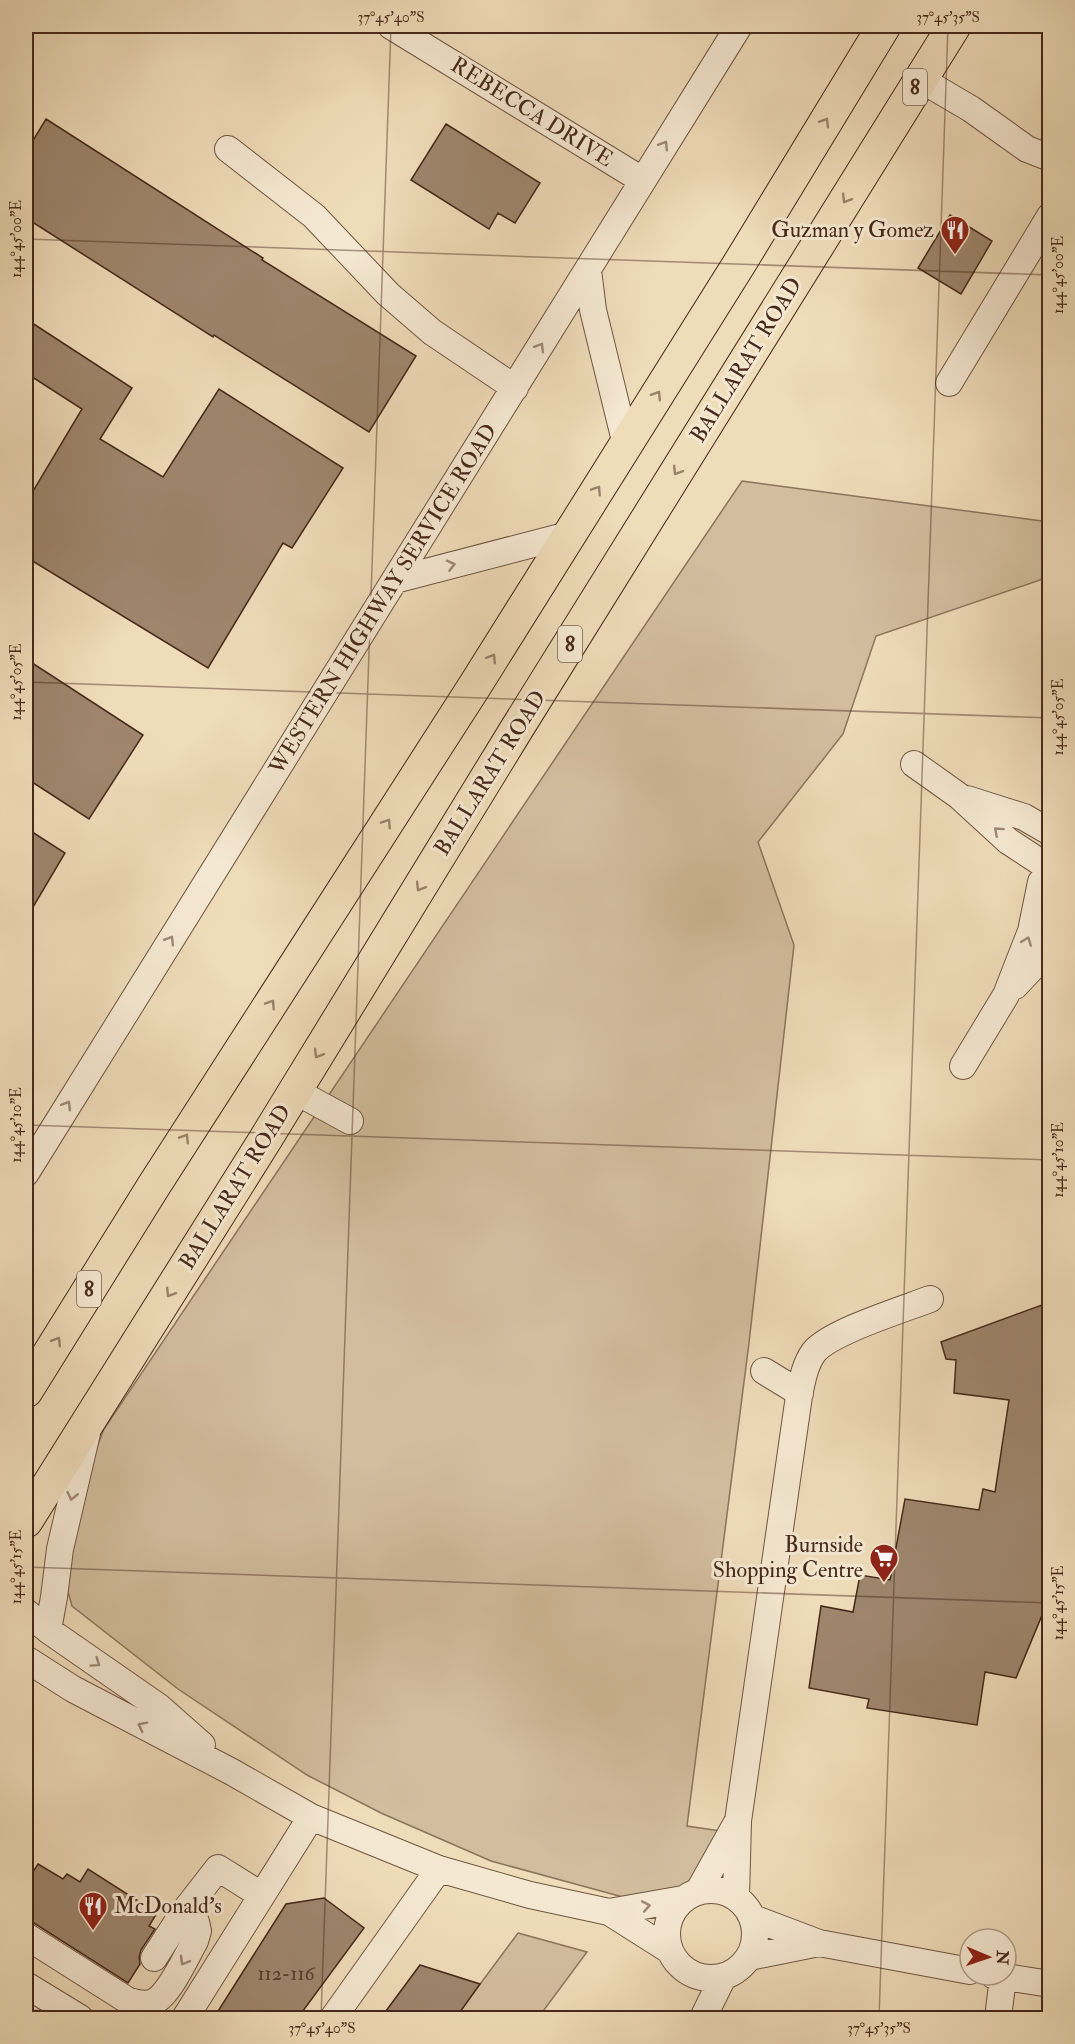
<svg xmlns="http://www.w3.org/2000/svg" width="1075" height="2044" font-family="'IM FELL Double Pica',serif">
<style>
.green{fill:#d2be9e;stroke:#8c745c;stroke-width:1.5}
.building{fill:#9e866d;stroke:#46291a;stroke-width:1.5}
.lines{fill:none;stroke-linecap:round;stroke-linejoin:round}
.minor-casing{stroke:#705642;stroke-width:28}
.highway-casing{stroke:#46291a;stroke-width:35}
.minor{stroke:#f5e8d2;stroke-width:26}
.highway{stroke:#efdcb9;stroke-width:33}
.oneway{stroke:#9a826a}
.oneway2{stroke:#9e8876}
.ticks{fill:none;stroke:#46291a;stroke-width:1.5;stroke-opacity:0.45}
.labels{text-anchor:middle;dominant-baseline:central;stroke-width:6;stroke-linejoin:round;paint-order:stroke}
.number-label{font-size:20px;fill:#5c402f}
.shield{fill:#f5e8d2;stroke:#7a6251;stroke-width:1.5}
.shield-label{font-size:21px;font-weight:bold;fill:#46291a}
.street-label{font-size:22px;fill:#46291a;stroke:#f5e8d2}
.poi-label{font-size:22px;fill:#46291a;stroke:#f5e8d2;text-anchor:end}
.neatline{fill:none;stroke:#46291a;stroke-width:2}
.ticks-label{font-size:15px;text-anchor:middle;fill:#46291a}
</style>
<rect width="100%" height="100%" fill="#efdcb9"/>
<filter id="stains"><feTurbulence type="fractalNoise" baseFrequency=".00333" numOctaves="4"/><feColorMatrix values="0 0 0 0 .2 0 0 0 0 .09 0 0 0 0 .02 0 0 0 .5 -.17"/></filter>
<radialGradient id="worn" r=".72"><stop offset=".6" stop-color="#630" stop-opacity="0"/><stop offset="1" stop-color="#630" stop-opacity=".3"/></radialGradient>
<!-- green -->
<path class="green" d="M742,481L1049,522V577L876,636L843,734L758,842L794,945L749,1343L687,1826L721,1831L698,1876L687,1885L671,1895L630,1899L491,1861L381,1813L307,1775L178,1689L72,1606L65,1581L83,1483L104,1429Z
M518,1933L587,1952L538,2018H455Z"/>
<!-- building -->
<path class="building" d="M46,119L263,258L262,260L416,356L369,432L214,335L213,337L26,218V152Z
M446,124L540,183L515,223L498,213L489,229L411,180Z
M950,215L992,241L961,294L918,268Z
M26,319L132,388L100,439L163,477L219,389L343,468L292,548L283,543L208,668L26,557V503L82,409L26,373Z
M26,659L143,735L89,819L26,778Z
M26,828L65,853L26,919Z
M1050,1302V1596L1016,1678L985,1672L977,1725L867,1708L869,1699L809,1688L821,1606L853,1612L860,1575L890,1580L905,1499L979,1510L983,1489L995,1492L1009,1400L954,1393L956,1360L946,1359L941,1342Z
M38,1864L63,1879L67,1874L80,1882L88,1869L157,1913L149,1926L155,1929L141,1950L139,1957L140,1964L128,1983L34,1923L26,1921V1883Z
M324,1898L364,1928L297,2019H213L286,1904Z
M420,1965L480,1984L455,2019H380Z"/>
<g class="lines">
<!-- minor casing -->
<g class="minor-casing">
<path id="minor" d="M391,26L642,180
M920,79L971,109L1027,149L1050,158
M228,149L314,216L388,294L432,332L515,388
M588,270L593,310L626,445
M949,383L1050,216
M395,580L568,535
M914,764L959,796L1008,841L1040,862
M967,799L1024,817L1050,832
M1015,986L1050,949
M963,1066L1006,995L1031,931L1041,882
M295,1091L350,1121
M26,1173L739,26
M764,1371L800,1393
M26,1612L48,1630L159,1707L202,1745
M48,1630L54,1597L60,1549L87,1433
M26,1659L73,1689L232,1772L311,1817L439,1869L530,1895L609,1912L669,1950
M667 1934a44 44 0 1 1 88 0a44 44 0 1 1-88 0Z
M698,1892L736,1824
M736,1897L738,1821L799,1396C802,1381 805,1364 814,1352C830,1332 904,1309 930,1299
M609,1912L683,1899
M753,1918L819,1943L970,1971
M26,1936L127,2000C135,2003 142,2005 151,2003C168,1998 186,1957 195,1941L198,1931L196,1922L183,1913
M749,1957L819,1943
M154,1958L183,1913L218,1868L261,1895
M993,1975L1050,1984
M26,1985L80,2018
M185,2018L311,1817
M333,2018L439,1869
M703,2018L723,1977
M998,2018L1003,1977"/>
</g>
<!-- highway casing -->
<g class="highway-casing">
<path id="highway" d="M26,1391L153,1187L474,687L741,261L884,26
M26,1521L265,1140L516,730L954,26"/>
</g>
<!-- minor -->
<use href="#minor" class="minor"/>
<!-- highway -->
<use href="#highway" class="highway"/>
</g>
<!-- one-way arrows -->
<defs><path id="oneway-chevron" d="M-2-3.5L2.5 0L-2 3.5" fill="none" stroke-width="1.6" stroke-linecap="round" stroke-linejoin="round" transform="scale(1.5)"/></defs>
<g class="oneway">
<use href="#oneway-chevron" transform="translate(825 122) rotate(-59)"/>
<use href="#oneway-chevron" transform="translate(846 199) rotate(122)"/>
<use href="#oneway-chevron" transform="translate(657 395) rotate(-58)"/>
<use href="#oneway-chevron" transform="translate(677 471) rotate(122)"/>
<use href="#oneway-chevron" transform="translate(597 490) rotate(-57)"/>
<use href="#oneway-chevron" transform="translate(492 658) rotate(-58)"/>
<use href="#oneway-chevron" transform="translate(387 823) rotate(-57)"/>
<use href="#oneway-chevron" transform="translate(420 887) rotate(121)"/>
<use href="#oneway-chevron" transform="translate(271 1004) rotate(-57)"/>
<use href="#oneway-chevron" transform="translate(318 1054) rotate(121)"/>
<use href="#oneway-chevron" transform="translate(185 1138) rotate(-57)"/>
<use href="#oneway-chevron" transform="translate(170 1293) rotate(122)"/>
<use href="#oneway-chevron" transform="translate(57 1341) rotate(-58)"/>
</g>
<g class="oneway2">
<use href="#oneway-chevron" transform="translate(664 145) rotate(-58)"/>
<use href="#oneway-chevron" transform="translate(540 347) rotate(-58)"/>
<use href="#oneway-chevron" transform="translate(451 565) rotate(-14)"/>
<use href="#oneway-chevron" transform="translate(998 831) rotate(-138)"/>
<use href="#oneway-chevron" transform="translate(170 940) rotate(-58)"/>
<use href="#oneway-chevron" transform="translate(1027 941) rotate(-69)"/>
<use href="#oneway-chevron" transform="translate(67 1105) rotate(-58)"/>
<use href="#oneway-chevron" transform="translate(72 1496) rotate(103)"/>
<use href="#oneway-chevron" transform="translate(96 1663) rotate(35)"/>
<use href="#oneway-chevron" transform="translate(142 1726) rotate(-153)"/>
<use href="#oneway-chevron" transform="translate(646 1906) rotate(-10)"/>
<use href="#oneway-chevron" transform="translate(184 1961) rotate(120)"/>
</g>
<!-- ticks -->
<path class="ticks" d="M26,239L1050,275M26,682L1050,718M26,1125L1050,1160M26,1567L1050,1603M26,2010L273,2018M321,2018L391,26M879,2018L948,26"/>
<!-- icons -->
<defs>
<g id="restaurant-pin" transform="scale(1.5)"><path d="M0 17L-7.5 6A9.5 9.5 0 1 1 7.5 6Z" fill="#8f2418" stroke="#f5e8d2"/><path d="M-5-6h1v4h1v-4h1v4h1v-4h1v5L-1.5 .5V6h-2V.5L-5-1ZM5-6V6H3V1.5H1.5Q1.5-4 5-6Z" fill="#fff"/></g>
<g id="supermarket-pin" transform="scale(1.5)"><path d="M0 17L-7.5 6A9.5 9.5 0 1 1 7.5 6Z" fill="#8f2418" stroke="#f5e8d2"/><path d="M-6-5.5h2.5l.6 2H6L4.5 2H-2.5L-4.4-4H-6ZM-1.5 3.2a1.3 1.3 0 1 0 .1 0ZM3 3.2a1.3 1.3 0 1 0 .1 0Z" fill="#fff"/></g>
</defs>
<g fill-rule="evenodd">
<use href="#restaurant-pin" x="955" y="230"/>
<use href="#supermarket-pin" x="884" y="1558"/>
<use href="#restaurant-pin" x="93" y="1906"/>
</g>
<g class="labels">
<!-- number labels -->
<g class="number-label">
<text x="286" y="1973">112-116</text>
</g>
<!-- shield labels -->
<g class="shield">
<rect x="903" y="69" width="24" height="36" rx="4.5"/>
<rect x="558" y="626" width="24" height="36" rx="4.5"/>
<rect x="77" y="1271" width="24" height="36" rx="4.5"/>
</g>
<g class="shield-label">
<text x="915" y="87">8</text>
<text x="570" y="644">8</text>
<text x="89" y="1289">8</text>
</g>
<!-- street labels -->
<g class="street-label">
<text transform="translate(532 112) rotate(32)">REBECCA DRIVE</text>
<text transform="translate(746 360) rotate(-58)">BALLARAT ROAD</text>
<text transform="translate(383 599) rotate(-58)">WESTERN HIGHWAY SERVICE ROAD</text>
<text transform="translate(490 773) rotate(-58)">BALLARAT ROAD</text>
<text transform="translate(235 1187) rotate(-58)">BALLARAT ROAD</text>
</g>
<!-- poi labels -->
<g class="poi-label">
<text x="934" y="230">Guzman y Gomez</text>
<text x="863" y="1545">Burnside<tspan x="863" dy="25">Shopping Centre</tspan></text>
<text x="114" y="1906" text-anchor="start">McDonald's</text>
</g>
</g>
<!-- margin -->
<rect width="1075" height="2044" fill="none" stroke="#efdcb9" stroke-width="66"/>
<!-- north arrow -->
<g transform="translate(988 1957) rotate(92)"><circle r="28" fill="#f5e8d2" stroke="#af9c88" stroke-width="1.5"/>
<path d="M0-4.5L10 22L0 15L-10 22Z" fill="#8f2418"/>
<text y="-9" font-size="16" font-weight="bold" text-anchor="middle" fill="#46291a">N</text>
</g>
<rect x="33" y="33" width="1009" height="1978" class="neatline"/>
<g class="ticks-label">
<text x="391" y="22">37°45'40"S</text>
<text x="948" y="22">37°45'35"S</text>
<text transform="translate(16 239) rotate(-90)" y="5">144°45'00"E</text>
<text transform="translate(1058 275) rotate(-90)" y="5">144°45'00"E</text>
<text transform="translate(16 682) rotate(-90)" y="5">144°45'05"E</text>
<text transform="translate(1058 717) rotate(-90)" y="5">144°45'05"E</text>
<text transform="translate(16 1125) rotate(-90)" y="5">144°45'10"E</text>
<text transform="translate(1058 1160) rotate(-90)" y="5">144°45'10"E</text>
<text transform="translate(16 1567) rotate(-90)" y="5">144°45'15"E</text>
<text transform="translate(1058 1603) rotate(-90)" y="5">144°45'15"E</text>
<text x="322" y="2033">37°45'40"S</text>
<text x="879" y="2033">37°45'35"S</text>
</g>
<rect width="100%" height="100%" filter="url(#stains)"/>
<rect width="100%" height="100%" fill="url(#worn)"/>
</svg>
